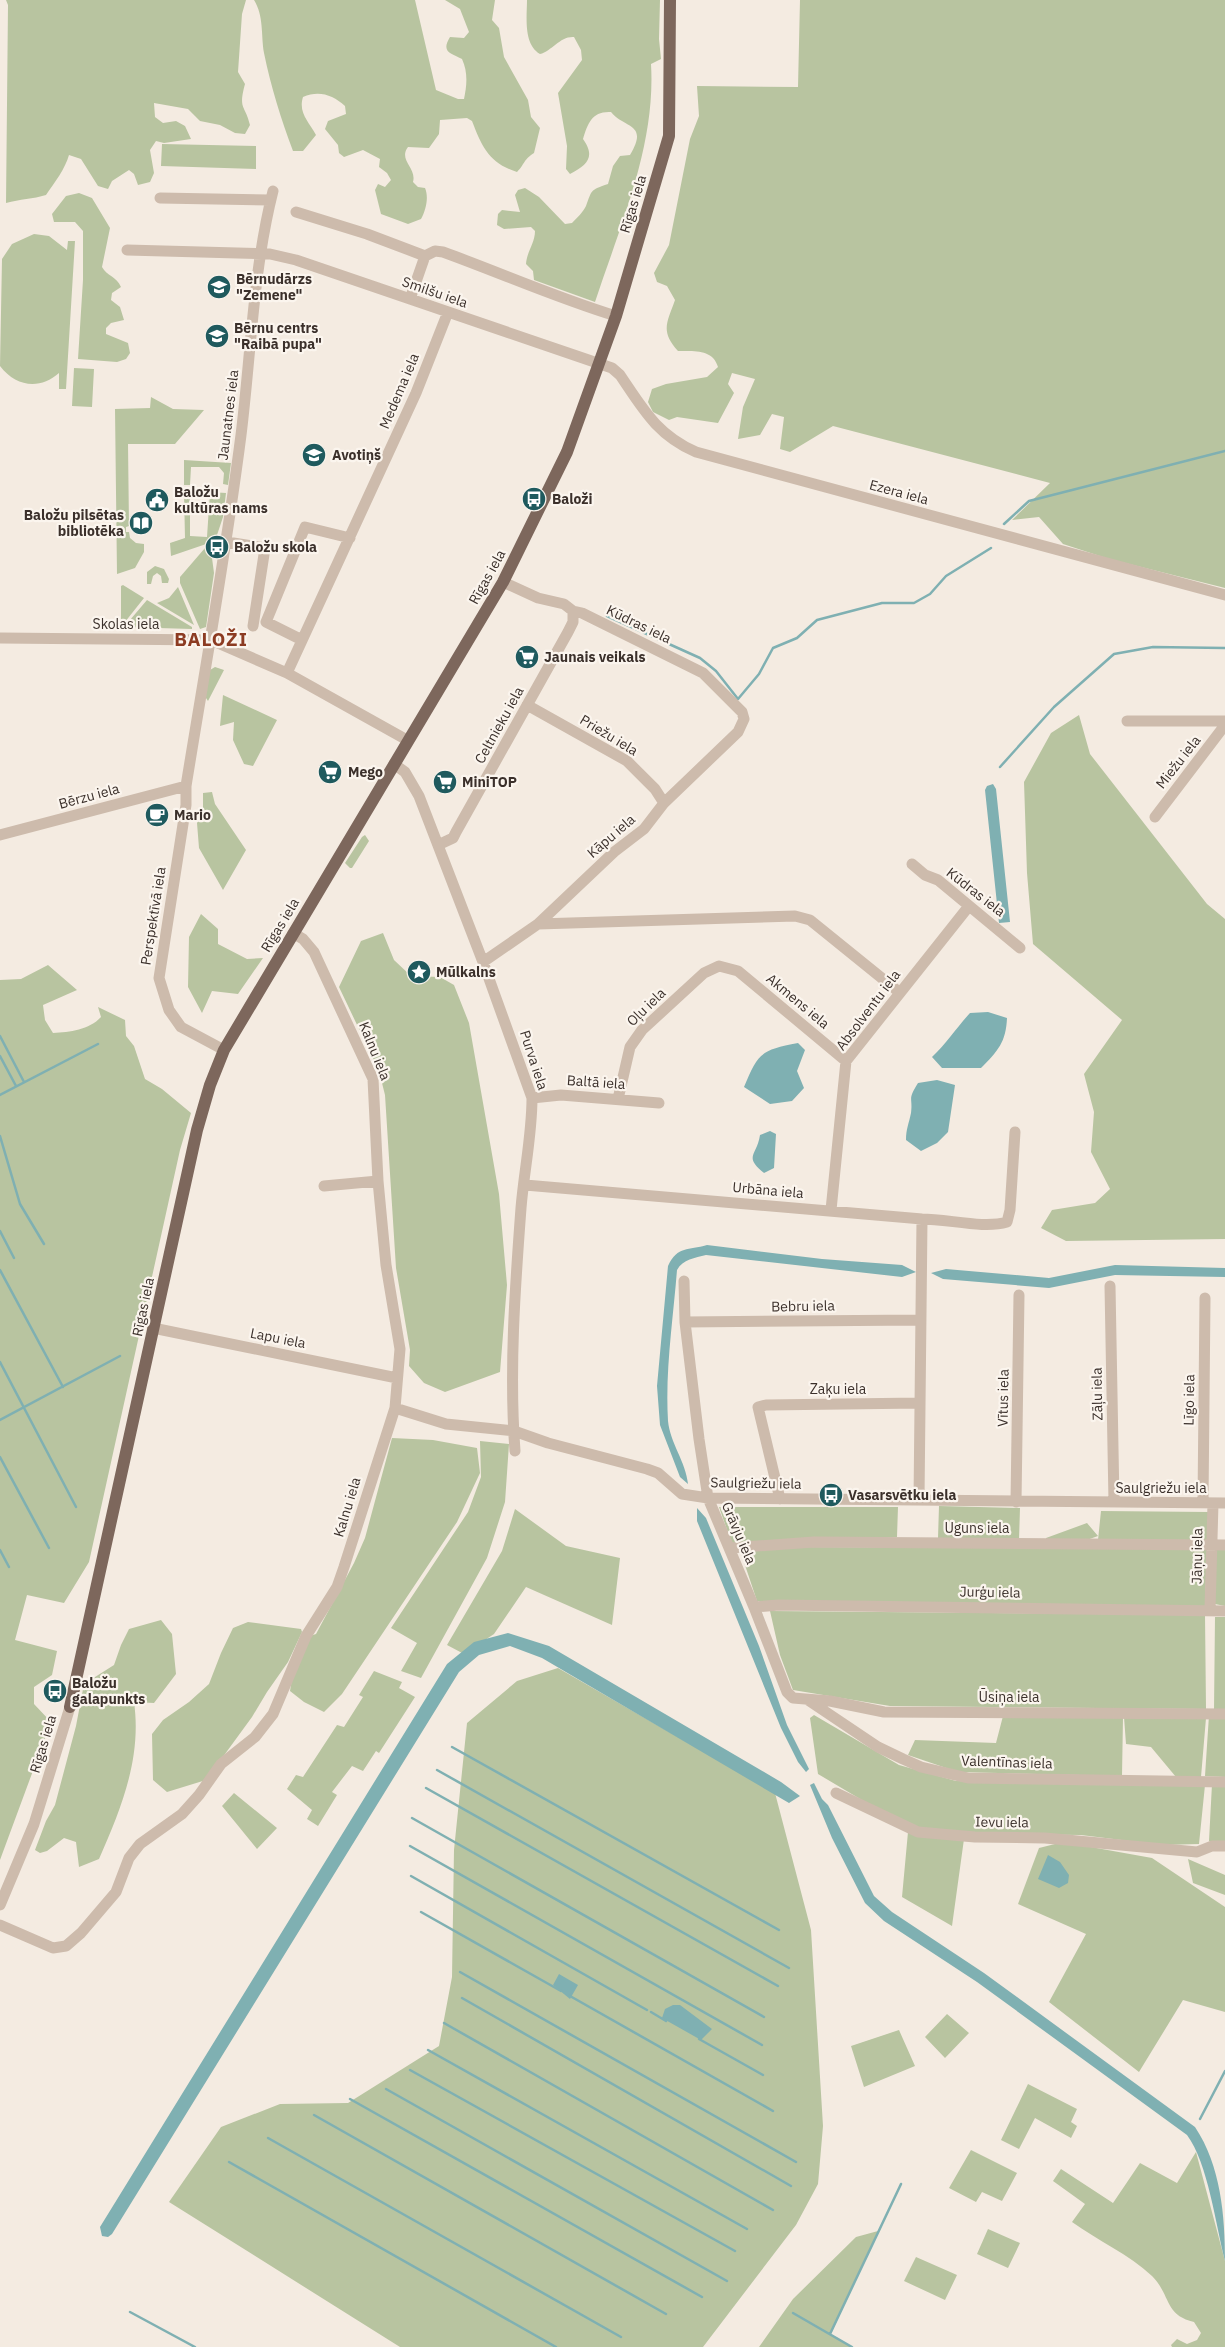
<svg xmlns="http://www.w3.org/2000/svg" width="1225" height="2347" font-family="'IBM Plex Sans',sans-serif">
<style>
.green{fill:#b8c4a0}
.water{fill:#7fb0b2}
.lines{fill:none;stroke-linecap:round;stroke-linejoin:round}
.stream{stroke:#7fb0b2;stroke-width:2.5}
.minor{stroke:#cdbbac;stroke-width:11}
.major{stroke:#7d675c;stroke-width:12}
.labels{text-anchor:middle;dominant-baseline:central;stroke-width:4.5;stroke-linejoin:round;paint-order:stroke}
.street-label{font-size:14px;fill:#3b302b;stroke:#fbf5ee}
.poi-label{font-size:14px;font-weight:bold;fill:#3b302b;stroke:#fbf5ee;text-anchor:start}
.district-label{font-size:19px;font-weight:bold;letter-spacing:1px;fill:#8c3b22;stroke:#fbf5ee}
</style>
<rect width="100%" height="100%" fill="#f4ebe1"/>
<!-- green -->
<path class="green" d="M6,0H246L242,14L238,72L245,84C238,110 245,104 250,125L245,134L235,133L220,125L200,121L188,109L154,103L155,117L163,123L176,121L185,126L191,139L164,143L156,141L150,150L154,173L150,182L138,185L134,174L129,170L112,181L108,189L98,186L81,159L69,155C65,169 55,182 46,195C33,199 20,199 6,203L8,5Z
M254,0H415L436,90L458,99H464C467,85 468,72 462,59C450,53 441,52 450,37L464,38L469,32L460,9L445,0H495L492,20L499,28L504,57L528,100L531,117L540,128L534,153C523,160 525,164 517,172C489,163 482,147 472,121L467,118L440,120L439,134L429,148L408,147C398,160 417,168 413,182L418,187L425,188C429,197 426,210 421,219L408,224L381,214L375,190L378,184L385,187L391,180L387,173L379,167L380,159L363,150L344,157L339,153L338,145L325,129L328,121L346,114L345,106C333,95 319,90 303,97C298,113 309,122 316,135L303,151H293C281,119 271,87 264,53C261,35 264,16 254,0Z
M527,0H660L659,39L661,59L651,64C656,146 620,226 595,302L534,280L533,271L526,264C527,251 535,243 535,231L531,227L504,229L497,225L498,214L502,210L520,212L515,195L518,190L525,188L539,197L565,224L572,223C577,218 583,212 586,206C592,190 590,190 608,184L613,166L620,156L630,155C649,123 625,129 611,112C592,111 588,123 583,139C596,157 587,165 570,174L566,169L567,146L558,93L582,60L581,50L574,37C560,36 552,51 540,54C523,44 527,17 527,0Z
M800,0H1225V588L1109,559L1063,544L1039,517L1012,520L1050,483L833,426L790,452L780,449L784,417L772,414L760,435L738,439L743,407L755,379L732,373L728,384L734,393L718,423L677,417L669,420L653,412L648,402L652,389L666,384L707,377L718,367C713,349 694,351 678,351C660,331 667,323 675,300L667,286L657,282L654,273L669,245L690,139L699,116L697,86L798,87Z
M162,144L256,146V169L161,166Z
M79,193L92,198L110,228L102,267C107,276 116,276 121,287L112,293L111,300L120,307L124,320L111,323L106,328V334L128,343L130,353L126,359L117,362L78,359L83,280V231L75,222H54L52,214L66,196Z
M34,234L49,236L67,250L68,241H75L66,389H59V373C40,390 16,387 0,366L2,259L12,244Z
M74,368L94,369L92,407L72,406Z
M151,397L173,409L204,410L175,444H128L129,526L126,527V532H129L130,538L136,543L144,544V552L135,568L117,574L115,409L150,408Z
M184,460L231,463L228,485L223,484L224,473L219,467H191L190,485H184Z
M184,492H190V536L207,537L210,492L226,493L223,517L215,541L171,556L170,543L185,538Z
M214,545L212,558L214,573L206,627L200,629L180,583V577L205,548Z
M155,566L164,569L169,579L168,583H162L161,576L157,573L153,576L151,584H147V572Z
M123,585L144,598L121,627V586Z
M178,587L194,625L157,603L169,598Z
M147,600L192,627V629L124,627Z
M215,667L224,670L208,701L204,695L210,670Z
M223,695L277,720L253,766L244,764L233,740L234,722L220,726Z
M1079,715L1090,754L1207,904L1225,919V1239L1066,1241L1041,1228L1052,1210L1095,1203L1110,1189L1091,1152L1094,1112L1084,1074L1122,1020L1033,944L1027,873L1024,782L1051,733Z
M212,792L215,804L246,850L223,890L199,848L197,823L203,813V793Z
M365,835L369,841L352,868H350L345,863L362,837Z
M201,914L218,929V944L247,959L263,958L238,994L212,991L202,1013L188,987L189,937Z
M383,933L394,960L411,976L440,977L454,985L469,1023L499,1194L507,1285L500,1372L445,1392L424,1383L409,1366L410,1350L396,1268L385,1095L379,1071L339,987L361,941Z
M48,965L77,990L43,1005L45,1020L53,1033C70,1032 89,1030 101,1017L98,1007L125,1020L126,1036L134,1046L145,1079L162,1089L191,1113L180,1150L89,1562L64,1603L27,1595L15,1640L57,1651L52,1675L34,1687V1704L51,1722L0,1860V980L21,979Z
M392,1438L433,1440L477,1448L480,1473L457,1522L342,1694L324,1712L304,1702L290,1691L294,1667L310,1636L316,1634L354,1563L365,1538Z
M480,1441L509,1444L505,1502L487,1558L421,1678L401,1671L417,1643L391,1628L468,1512L481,1477Z
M939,1506L1020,1508L1019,1540L938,1538Z
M719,1507H898L897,1537L732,1544Z
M515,1509L566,1546L620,1558L612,1625L526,1587L494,1634L464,1654L447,1645L502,1551Z
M1101,1511L1209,1512L1208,1541L1098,1540Z
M1087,1523L1098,1536L1070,1546L1207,1550L1205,1606L757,1601L740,1550L793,1547L1046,1548V1538Z
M1215,1548H1225V1606L1215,1604Z
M770,1611L1205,1615L1206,1709L890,1706L793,1690L780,1655Z
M1215,1617H1225V1711L1214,1710Z
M161,1620L172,1634L176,1674L154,1703L134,1702C142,1758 121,1809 99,1859L79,1867L76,1842L64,1838L47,1851L40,1853L35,1850L46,1821L55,1805L76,1726L84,1684L114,1665L121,1645L129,1629Z
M248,1622L301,1629L302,1632L288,1662L267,1692L252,1717L206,1780L167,1792L153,1780L152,1734L163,1720L189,1702L209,1684L221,1653L233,1628Z
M558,1668L775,1793L811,1930L823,2126L818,2184L796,2225L703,2347H400L169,2202L221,2127L280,2104L348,2103L439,2046L452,1977L454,1850L467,1723L517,1681Z
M374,1671L402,1682L399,1688L415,1697L379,1753L376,1751L363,1771L352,1766L332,1792L337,1795L318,1826L307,1819L312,1810L287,1789L296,1775L303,1777L337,1725L344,1727L363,1697L359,1695Z
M814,1715L899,1765L956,1781L1205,1785L1199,1844L1162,1845L1081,1835L1000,1834L915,1828L877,1809L818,1774L810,1718Z
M1209,1715L1225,1716V1777L1205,1776Z
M1003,1716L1123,1717L1122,1776L958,1772L908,1755L915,1740L996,1743Z
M1124,1717L1206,1718L1201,1777H1176L1151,1747L1126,1744Z
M1212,1784L1225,1785V1842L1209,1841Z
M234,1793L277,1828L257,1849L222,1806Z
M908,1832L964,1839L952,1926L902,1897Z
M1063,1842L1152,1858L1225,1907V2012L1183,2000L1139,2072L1049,2002L1086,1934L1018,1904L1039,1848Z
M1188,1859L1225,1875V1895L1193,1883Z
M947,2014L969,2033L945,2058L925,2037Z
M899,2030L915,2066L864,2087L851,2046Z
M1028,2084L1077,2109L1071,2122L1077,2126L1071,2138L1035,2118L1019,2149L1001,2140Z
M971,2150L1017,2173L1002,2201L982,2192L976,2202L949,2188Z
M1196,2152L1225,2261V2347H1172L1171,2345L1177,2339L1187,2344L1197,2340L1201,2333L1194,2322C1164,2315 1171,2295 1152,2276C1129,2254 1098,2241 1072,2222L1085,2204L1053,2181L1061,2169L1113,2203L1140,2163L1177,2183Z
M988,2229L1020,2243L1008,2268L977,2254Z
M878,2231L831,2334L852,2347H759L793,2299L856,2237Z
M916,2257L957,2275L945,2300L904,2281Z"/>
<!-- water -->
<path class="water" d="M993,784L996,789L1010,922L999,923L985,790L987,786Z
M988,1012L1007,1018C1006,1042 998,1051 981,1068H942L932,1057C947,1043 957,1027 970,1013Z
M798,1043L805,1050L797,1071L804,1088L792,1101L770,1104L744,1087C758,1053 761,1050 798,1043Z
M937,1080L955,1085L948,1132L937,1143L921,1151L906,1140C906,1129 909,1123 911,1113C913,1096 907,1101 918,1083Z
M770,1131L776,1134L774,1168L764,1173C743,1156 757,1156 760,1135Z
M707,1245L822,1259L902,1265L916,1272L902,1277L706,1255C695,1258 683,1259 677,1270C673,1320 665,1371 668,1421C670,1443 686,1462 688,1484L680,1477L660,1425L657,1386L668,1266C678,1245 688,1251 707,1245Z
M1115,1265L1225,1268V1277L1115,1275L1049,1288L943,1279L931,1273L946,1269L1049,1278Z
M697,1508L706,1518L759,1646L787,1725L809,1769L806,1772L798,1762L781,1728L697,1521Z
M508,1633L549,1646L781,1782L800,1796L789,1803L542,1658L510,1646L479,1655L459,1672L112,2234L108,2237L102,2236L100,2227L447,1664L474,1642Z
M814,1783L822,1799L828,1805L874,1896L892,1912L984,1973L1195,2127C1221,2166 1225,2216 1225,2261C1216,2226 1208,2163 1187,2135L977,1982L884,1921L865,1903L832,1838L810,1785Z
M1048,1855L1060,1862L1069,1875L1068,1883L1059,1888L1038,1879Z
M559,1974L578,1985L570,1999L553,1985Z
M673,2005H680L712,2029L701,2040L662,2018L665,2009Z"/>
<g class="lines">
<!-- stream -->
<path class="stream" d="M1004,524L1029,501L1225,451
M607,616L700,658L716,671L738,699L759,674L773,648L797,638L817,620L882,603H914L930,594L946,576L991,548
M1000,767L1054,707L1114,654L1153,647L1225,648
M0,1036L24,1082
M0,1056L16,1086
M0,1095L98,1044
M0,1136L20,1204L44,1244
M0,1231L14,1258
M0,1270L63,1387
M0,1362L76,1507
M0,1420L120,1356
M0,1457L49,1548
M0,1550L9,1567
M452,1747L779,1930
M437,1770L789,1968
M426,1788L778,1986
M412,1818L764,2017
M410,1846L762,2045
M411,1876L647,2010
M421,1912L561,1991
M460,1972L796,2162
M570,1996L773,2111
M462,1998L791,2186
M651,2012L666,2021
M444,2023L773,2210
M699,2039L763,2075
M428,2050L747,2229
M410,2070L735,2251
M386,2089L727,2281
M350,2099L702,2297
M314,2115L666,2314
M1200,2119L1225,2071
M268,2138L621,2337
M229,2162L556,2347
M130,2312L195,2347
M793,2313L852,2347
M830,2334L901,2184"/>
<!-- minor -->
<path class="minor" d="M160,198L270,200
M296,212L367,234L425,256L435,251L443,252C501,273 557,298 616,316
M127,250L270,254L296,260L612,368L620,375C643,409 657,435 696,452L1225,595
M410,299L425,256
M227,542L265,548L253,626
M0,638L211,640L287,673L407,740
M302,640L266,622L305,527L350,538
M287,673L416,393L448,312
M527,705L627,761L655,789L664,803
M1127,721H1225
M394,764L405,772L419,796L483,962L532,1098C532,1135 524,1171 521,1208C515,1288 509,1371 515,1451
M1155,817L1225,725
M0,835L186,786
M438,845L453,838L456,832L568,632L573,622V611
M912,864L925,875L938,880L1020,948
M538,924L795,916L810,920L899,992
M483,962L538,924L614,852L644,829L664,803L738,732L744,719L742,712L703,673L582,613L573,611L564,604L538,598L503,582
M224,1050L181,1027L169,1010L159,978L186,805V786C205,669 226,553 241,435C251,354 253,270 273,191
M532,1098L561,1095L659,1103
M618,1099L630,1047L642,1030L704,973L719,966L738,971L846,1061
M525,1185L922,1219C948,1219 984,1229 1007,1222L1010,1210L1015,1132
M324,1186L378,1181
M831,1210L846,1061L969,906
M684,1281L685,1322L699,1439L708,1498L754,1607L787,1692L793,1698L830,1701L884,1712L1225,1714
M1110,1286L1114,1502
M685,1322L920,1320
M153,1328L397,1378
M395,1408L446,1424L514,1431L548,1443L647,1469L658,1473L682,1494L708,1498L1225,1503
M780,1499L758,1407L766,1405L920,1403
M919,1500L922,1219
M1016,1502L1019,1295
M1203,1502L1205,1298
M730,1548L814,1542L1225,1545
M754,1607L779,1605L1225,1611
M1210,1610L1213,1503
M808,1700L878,1747L903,1759L921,1767L968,1778L1225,1782
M836,1793L918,1832L975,1837L1045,1838L1197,1852L1212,1846H1225
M0,1905L34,1824L70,1707
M0,1925L53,1948L66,1946L81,1933L116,1892L129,1858L140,1844L182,1814L199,1795L221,1764L255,1737L273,1714L306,1636L337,1587L344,1567L395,1408L400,1349L386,1265L378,1181L373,1079L314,952L303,939L293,933"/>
<!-- major -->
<path class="major" d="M70,1707L197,1130L210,1085L224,1050L503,582L567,452L616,316L669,136L670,0"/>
</g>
<!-- icons -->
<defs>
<g id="school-disc" transform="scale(1.25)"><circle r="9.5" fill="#1f5a5e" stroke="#fbf5ee"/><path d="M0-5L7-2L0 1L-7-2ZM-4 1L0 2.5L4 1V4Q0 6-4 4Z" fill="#fff"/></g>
<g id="bus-disc" transform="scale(1.25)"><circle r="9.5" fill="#1f5a5e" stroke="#fbf5ee"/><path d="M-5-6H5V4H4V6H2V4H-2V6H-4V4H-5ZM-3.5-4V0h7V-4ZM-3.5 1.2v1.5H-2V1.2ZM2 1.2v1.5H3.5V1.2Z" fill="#fff"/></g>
<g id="civic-disc" transform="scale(1.25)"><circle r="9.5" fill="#1f5a5e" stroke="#fbf5ee"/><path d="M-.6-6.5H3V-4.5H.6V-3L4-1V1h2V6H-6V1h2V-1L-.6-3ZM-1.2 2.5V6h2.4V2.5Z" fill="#fff"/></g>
<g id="library-disc" transform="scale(1.25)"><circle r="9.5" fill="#1f5a5e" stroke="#fbf5ee"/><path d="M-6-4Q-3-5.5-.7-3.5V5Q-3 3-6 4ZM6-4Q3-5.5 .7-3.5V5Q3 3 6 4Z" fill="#fff"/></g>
<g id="supermarket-disc" transform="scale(1.25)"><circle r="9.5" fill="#1f5a5e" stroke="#fbf5ee"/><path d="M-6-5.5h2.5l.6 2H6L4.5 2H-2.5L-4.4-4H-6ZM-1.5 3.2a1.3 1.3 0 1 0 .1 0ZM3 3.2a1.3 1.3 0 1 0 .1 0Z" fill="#fff"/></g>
<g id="cafe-disc" transform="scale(1.25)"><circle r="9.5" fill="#1f5a5e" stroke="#fbf5ee"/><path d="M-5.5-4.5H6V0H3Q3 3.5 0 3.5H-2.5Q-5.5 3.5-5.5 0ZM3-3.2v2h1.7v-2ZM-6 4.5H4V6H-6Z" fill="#fff"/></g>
<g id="sight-disc" transform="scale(1.25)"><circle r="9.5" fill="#1f5a5e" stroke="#fbf5ee"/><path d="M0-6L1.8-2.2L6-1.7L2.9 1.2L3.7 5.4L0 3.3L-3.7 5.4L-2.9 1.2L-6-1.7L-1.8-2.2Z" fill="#fff"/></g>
</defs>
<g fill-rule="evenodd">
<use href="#school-disc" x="219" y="287"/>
<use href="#school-disc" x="217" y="336"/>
<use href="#school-disc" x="314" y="455"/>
<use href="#bus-disc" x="534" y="499"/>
<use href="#civic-disc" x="157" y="500"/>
<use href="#library-disc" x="141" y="523"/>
<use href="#bus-disc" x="217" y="547"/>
<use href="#supermarket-disc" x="527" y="657"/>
<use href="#supermarket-disc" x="330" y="772"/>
<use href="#supermarket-disc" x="445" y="782"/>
<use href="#cafe-disc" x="157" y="815"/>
<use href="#sight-disc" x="419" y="972"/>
<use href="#bus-disc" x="831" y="1495"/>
<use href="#bus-disc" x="55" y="1691"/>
</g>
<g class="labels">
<!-- street labels -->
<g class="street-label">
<text transform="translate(633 204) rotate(-73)">Rīgas iela</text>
<text transform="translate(435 292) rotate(19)">Smilšu iela</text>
<text transform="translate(399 391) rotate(-67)">Medema iela</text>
<text transform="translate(228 415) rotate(-83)">Jaunatnes iela</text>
<text transform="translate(899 492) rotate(15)">Ezera iela</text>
<text transform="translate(487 577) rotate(-61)">Rīgas iela</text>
<text x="126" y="624">Skolas iela</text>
<text transform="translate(639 624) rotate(26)">Kūdras iela</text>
<text transform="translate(499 725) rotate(-61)">Celtnieku iela</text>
<text transform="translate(609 735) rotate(31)">Priežu iela</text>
<text transform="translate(1178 762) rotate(-52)">Miežu iela</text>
<text transform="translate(89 796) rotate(-15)">Bērzu iela</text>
<text transform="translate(611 836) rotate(-41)">Kāpu iela</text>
<text transform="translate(976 892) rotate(38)">Kūdras iela</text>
<text transform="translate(153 916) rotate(-81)">Perspektīvā iela</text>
<text transform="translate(280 925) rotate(-59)">Rīgas iela</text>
<text transform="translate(798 1001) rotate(40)">Akmens iela</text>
<text transform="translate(646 1007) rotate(-44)">Oļu iela</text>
<text transform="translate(868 1010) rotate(-53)">Absolventu iela</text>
<text transform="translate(375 1051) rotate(68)">Kalnu iela</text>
<text transform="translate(534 1060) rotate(72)">Purva iela</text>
<text transform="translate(596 1082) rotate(4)">Baltā iela</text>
<text transform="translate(768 1190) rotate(5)">Urbāna iela</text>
<text transform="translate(803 1306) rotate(-1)">Bebru iela</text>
<text transform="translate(143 1307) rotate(-78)">Rīgas iela</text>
<text transform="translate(278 1338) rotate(11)">Lapu iela</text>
<text x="838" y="1389">Zaķu iela</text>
<text transform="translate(1097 1394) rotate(-91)">Zāļu iela</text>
<text transform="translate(1003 1398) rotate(-89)">Vītus iela</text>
<text transform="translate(1189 1400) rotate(-89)">Līgo iela</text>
<text transform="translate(756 1483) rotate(1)">Saulgriežu iela</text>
<text x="1161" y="1488">Saulgriežu iela</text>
<text transform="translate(347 1507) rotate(-73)">Kalnu iela</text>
<text x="977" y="1528">Uguns iela</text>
<text transform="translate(739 1533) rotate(67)">Grāvju iela</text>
<text transform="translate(1197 1556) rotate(-89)">Jāņu iela</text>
<text transform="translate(990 1592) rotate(1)">Jurģu iela</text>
<text x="1009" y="1697">Ūsiņa iela</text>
<text transform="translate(43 1744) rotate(-73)">Rīgas iela</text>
<text transform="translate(1007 1762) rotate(2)">Valentīnas iela</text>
<text transform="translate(1002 1822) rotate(1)">Ievu iela</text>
</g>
<!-- poi labels -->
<g class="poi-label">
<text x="236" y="279">Bērnudārzs<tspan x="236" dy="16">"Zemene"</tspan></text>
<text x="234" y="328">Bērnu centrs<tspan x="234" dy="16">"Raibā pupa"</tspan></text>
<text x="332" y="455">Avotiņš</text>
<text x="174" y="492">Baložu<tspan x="174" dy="16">kultūras nams</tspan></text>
<text x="552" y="499">Baloži</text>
<text x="124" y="515" text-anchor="end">Baložu pilsētas<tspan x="124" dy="16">bibliotēka</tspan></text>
<text x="234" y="547">Baložu skola</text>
<text x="544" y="657">Jaunais veikals</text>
<text x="348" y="772">Mego</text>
<text x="462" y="782">MiniTOP</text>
<text x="174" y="815">Mario</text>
<text x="436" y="972">Mūlkalns</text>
<text x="848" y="1495">Vasarsvētku iela</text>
<text x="72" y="1683">Baložu<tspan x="72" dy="16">galapunkts</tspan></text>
</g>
<!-- district labels -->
<g class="district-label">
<text x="211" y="639">BALOŽI</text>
</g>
</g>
</svg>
